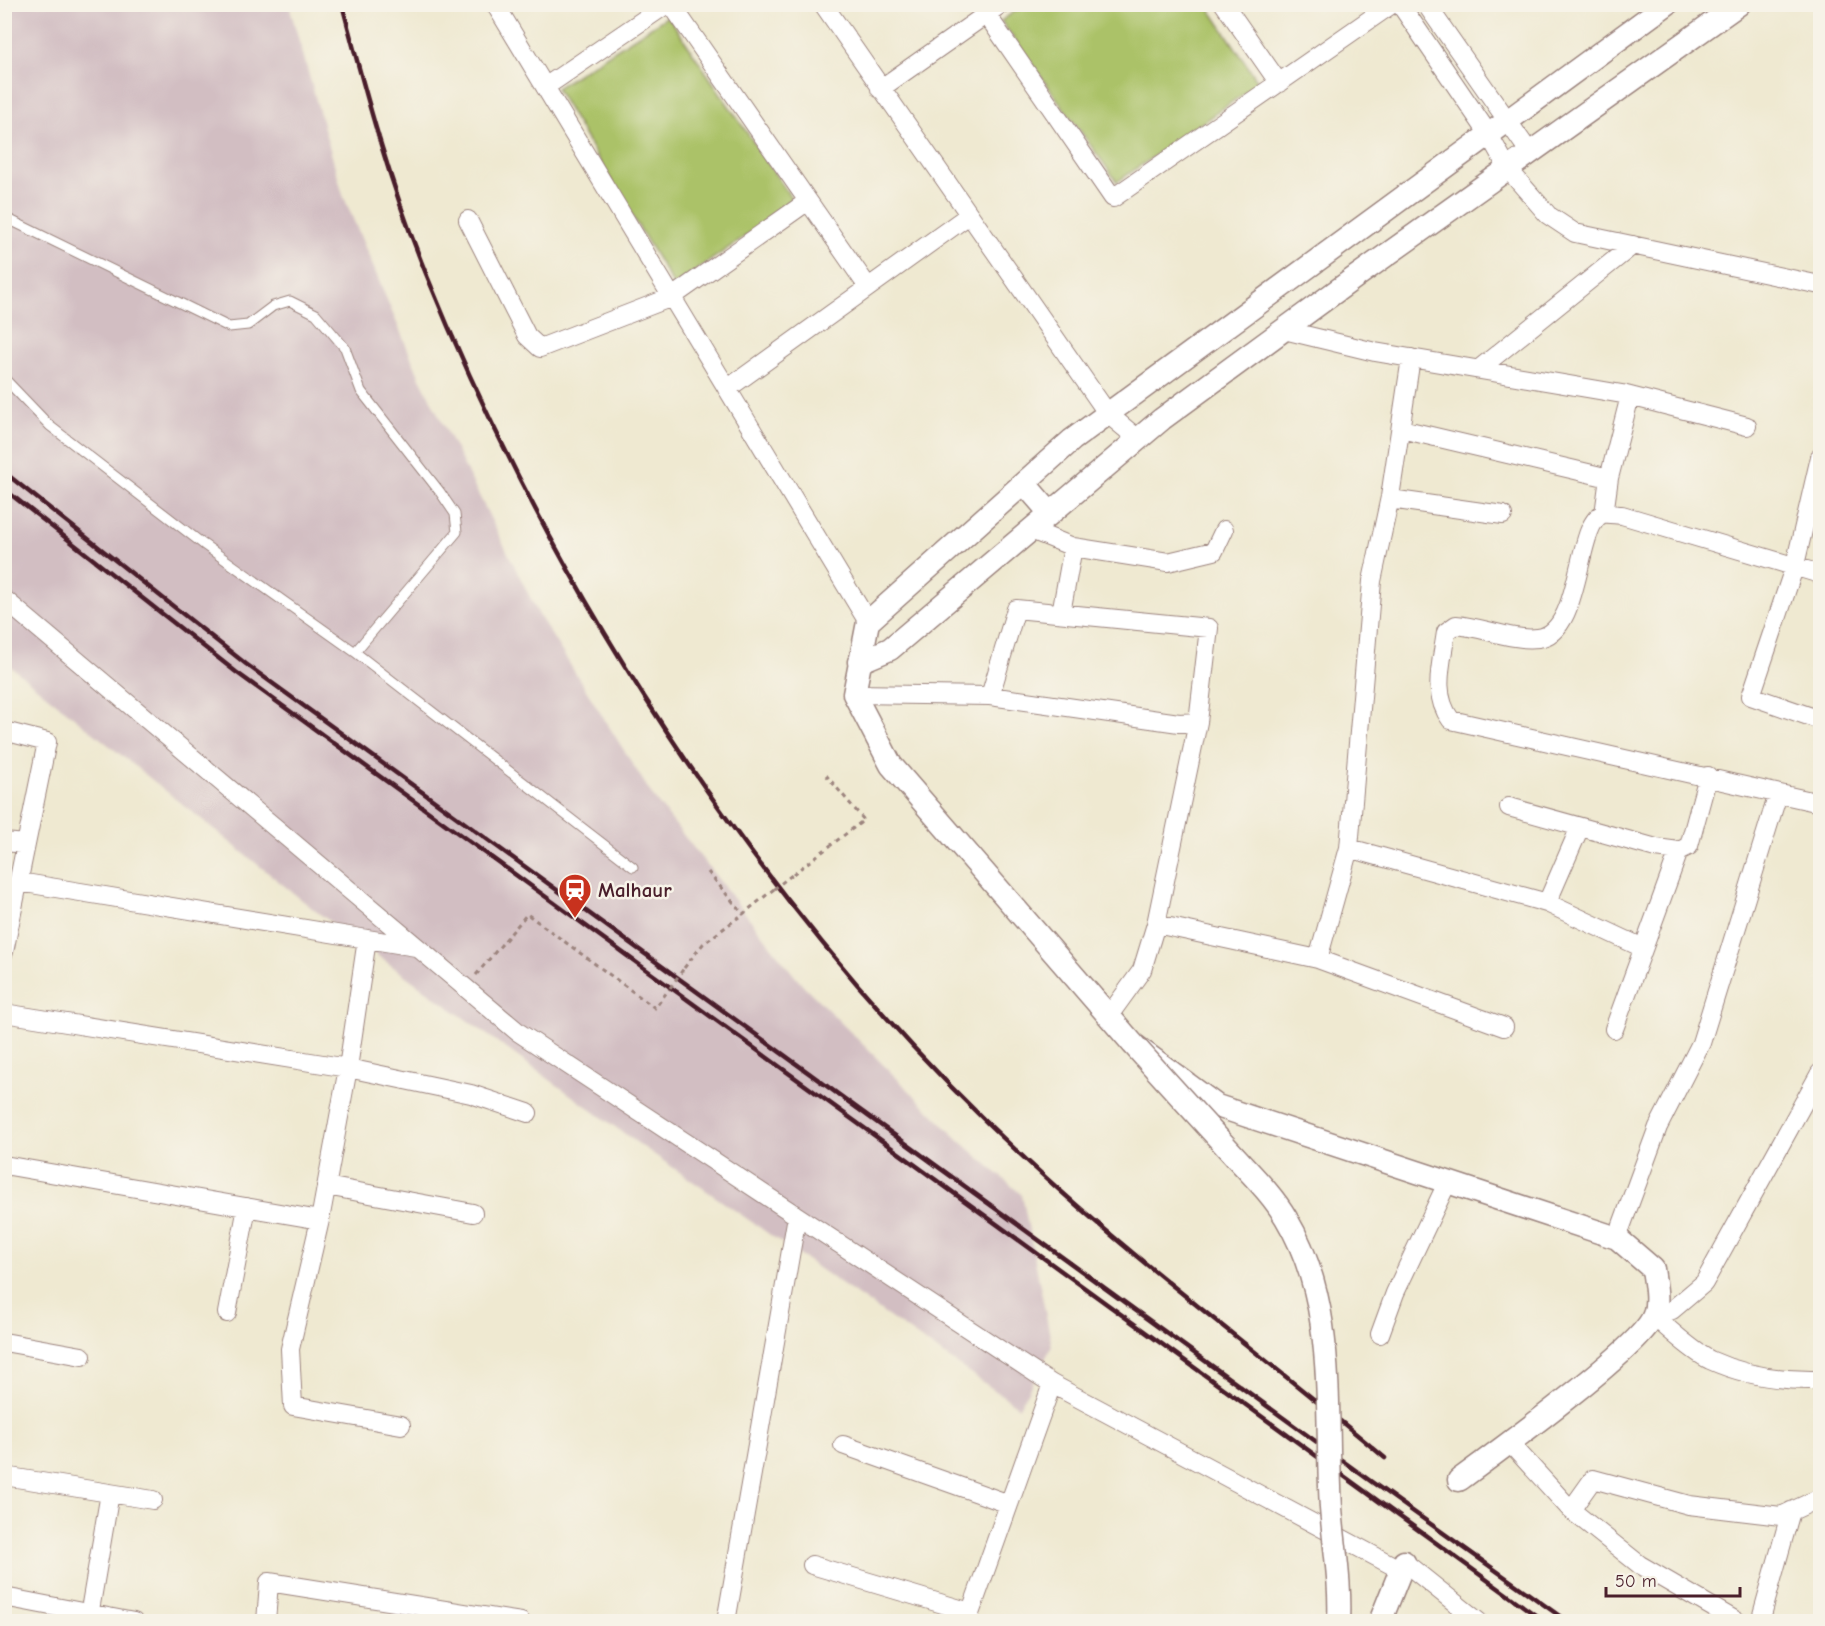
<svg xmlns="http://www.w3.org/2000/svg" width="1825" height="1626" font-family="'Comic Neue',sans-serif">
<style>
.industrial{fill:#d2bec2}
.green{fill:#abc267;stroke:#7a7049;stroke-width:1.5}
.lines{fill:none;stroke-linecap:round;stroke-linejoin:round}
.service-casing{stroke:#9c847e;stroke-width:11}
.minor-casing{stroke:#9c847e;stroke-width:20}
.tertiary-casing{stroke:#9c847e;stroke-width:25}
.path{stroke:#9c847e;stroke-width:3;stroke-dasharray:4.5 4.5;stroke-linecap:butt}
.service{stroke:#fff;stroke-width:9}
.minor{stroke:#fff;stroke-width:18}
.tertiary{stroke:#fff;stroke-width:22}
.rail{stroke:#4a1f2b;stroke-width:4.5}
.tertiary-bridge-casing{stroke:#9c847e;stroke-width:25;stroke-linecap:butt}
.path-bridge{stroke:#9c847e;stroke-width:3;stroke-dasharray:4.5 4.5;stroke-linecap:butt}
.tertiary-bridge{stroke:#fff;stroke-width:22}
.labels{text-anchor:middle;dominant-baseline:central;stroke-width:5;stroke-linejoin:round;paint-order:stroke}
.poi-label{font-size:21px;font-weight:bold;fill:#4a1f2b;stroke:#f7f3e8;text-anchor:start}
</style>
<rect width="100%" height="100%" fill="#f7f3e8"/>
<filter id="ink" filterUnits="userSpaceOnUse"><feTurbulence type="fractalNoise" baseFrequency=".0167" numOctaves="2"/><feDisplacementMap in="SourceGraphic" scale="12" xChannelSelector="R" yChannelSelector="G"/><feConvolveMatrix kernelMatrix="1 2 1 2 8 2 1 2 1" color-interpolation-filters="sRGB"/></filter>
<filter id="wash" filterUnits="userSpaceOnUse"><feTurbulence type="fractalNoise" baseFrequency=".008" numOctaves="4" result="noise"/><feDisplacementMap in="SourceGraphic" scale="24" xChannelSelector="R" yChannelSelector="G"/><feGaussianBlur stdDeviation="1.35" result="paint"/><feColorMatrix in="noise" values="0 0 0 0 0 0 0 0 0 0 0 0 0 0 0 0 0 1.4 0 .05"/><feComposite in="paint" operator="in"/></filter>
<g filter="url(#wash)">
<rect width="100%" height="100%" fill="#efe9d1"/>
<!-- industrial -->
<path class="industrial" d="M4,5H289L343,195L419,376L540,617L654,798L798,980L958,1139L1022,1195L1052,1346L1019,1407L636,1142L317,912L5,662Z"/>
<!-- green -->
<path class="green" d="M1024,5H1207L1259,83L1117,182L1001,21Z
M668,16L794,202L674,286L556,88Z"/>
</g>
<g filter="url(#ink)">
<g class="lines">
<!-- service casing -->
<g class="service-casing">
<path id="service" d="M4,217L229,327L248,325L273,306L290,301L316,314L345,348L361,391L440,492L455,514L457,532L355,652
M4,378L50,426L203,544L355,652L633,867"/>
</g>
<!-- minor casing -->
<g class="minor-casing">
<path id="minor" d="M495,4L868,622
M671,4L868,287
M823,4L1108,414L1138,439
M1224,4L1279,83
M1400,4L1488,133L1508,169L1548,215L1575,233L1820,285
M1426,4L1530,153
M987,15L1113,198L1392,4
M545,87L667,4
M880,89L1001,4
M468,220L527,336L540,348L672,297L808,201
M1284,330L1375,352L1622,394L1747,426
M1479,369L1633,245
M727,389L969,215
M1401,429L1609,478L1604,514
M1820,457L1795,565L1751,696L1820,720
M1609,478L1630,396
M1390,499L1503,515
M1031,530L1073,547L1168,562L1214,551L1224,530
M1820,574L1622,515C1617,515 1608,513 1603,514C1575,523 1583,633 1538,638C1511,641 1483,627 1456,625L1446,632C1442,662 1431,694 1451,720L1820,803
M4,599L518,1032L1052,1384L1399,1569
M1061,613L1073,547
M854,694L990,696L1179,723L1198,722
M990,696L1016,609L1209,628L1198,722L1156,924L1142,970L1108,1017
M4,731L47,742L4,952
M1509,807L1656,848L1679,851L1689,846L1708,776
M4,842L26,844
M1349,848L1547,903L1643,948
M19,882L416,947
M1547,903L1580,827
M1156,924L1318,959L1504,1027
M1318,959L1349,848L1372,581L1390,497L1411,358
M4,1013L348,1068L367,939
M1614,1029L1679,851
M4,1165L320,1220L348,1068L471,1094L528,1113
M326,1186L473,1213
M320,1220L290,1349L293,1406L401,1425
M1617,1238L1658,1127L1701,1043L1778,794
M227,1313L247,1207
M1654,1317L1672,1310L1704,1283L1820,1073
M1654,1317C1671,1330 1690,1350 1710,1360C1745,1376 1783,1381 1820,1380
M1380,1334L1395,1293L1448,1181
M4,1342L82,1356
M1509,1442L1571,1510L1640,1565L1738,1622
M843,1445L1009,1504
M4,1476L153,1500
M1571,1510L1593,1479L1689,1505L1781,1516L1820,1498
M1404,1562L1479,1622
M812,1565L970,1612
M4,1597L134,1622
M88,1622L110,1493
M266,1622L269,1582L521,1622
M726,1622L797,1216
M967,1622L1052,1384
M1760,1622L1791,1511"/>
</g>
<!-- tertiary casing -->
<g class="tertiary-casing">
<path id="tertiary" d="M1024,483L1050,513
M859,662L890,649L1162,419L1357,276L1739,4
M1459,1480C1493,1455 1644,1345 1654,1315C1659,1300 1655,1284 1653,1269L1617,1238L1217,1106L1133,1044L891,765L854,694L868,622L1072,440L1667,4
M1380,1622L1404,1562"/>
</g>
<!-- path -->
<path class="path" d="M708,872L743,914L774,889
M793,874L864,820L826,775
M684,968L703,944L743,914
M476,975L527,914L655,1008L670,988"/>
<!-- service -->
<use href="#service" class="service"/>
<!-- minor -->
<use href="#minor" class="minor"/>
<!-- tertiary -->
<use href="#tertiary" class="tertiary"/>
<!-- rail -->
<path class="rail" d="M342,4C366,96 391,188 427,276C562,609 778,936 1045,1177C1154,1276 1273,1363 1385,1458
M4,472L246,664L1369,1480L1568,1622
M4,489L236,672L1545,1622"/>
<!-- tertiary-bridge casing -->
<g class="tertiary-bridge-casing">
<path id="tertiary-bridge" d="M1133,1044C1165,1080 1198,1116 1231,1152C1250,1173 1272,1194 1286,1218C1338,1304 1325,1412 1331,1508C1334,1547 1341,1582 1339,1622"/>
</g>
<!-- path-bridge -->
<path class="path-bridge" d="M774,889L793,874
M670,988L684,968"/>
<!-- tertiary-bridge -->
<use href="#tertiary-bridge" class="tertiary-bridge"/>
</g>
</g>
<!-- icons -->
<defs>
<g id="station-pin" transform="scale(1.725)"><path d="M0 17L-7.5 6A9.5 9.5 0 1 1 7.5 6Z" fill="#c8321e" stroke="#f7f3e8"/><path d="M-3-6H3Q5-6 5-4V2Q5 4 3 4L4.5 6H3L1.5 4h-3L-3 6H-4.5L-3 4Q-5 4-5 2V-4Q-5-6-3-6ZM-3.5-4v3h7v-3ZM-3.5 1v1.5H-2V1ZM2 1v1.5H3.5V1Z" fill="#fff"/></g>
</defs>
<g fill-rule="evenodd">
<use href="#station-pin" x="575" y="890"/>
</g>
<g class="labels">
<!-- poi labels -->
<g class="poi-label">
<text x="598" y="890">Malhaur</text>
</g>
</g>
<!-- margin -->
<rect width="1825" height="1626" fill="none" stroke="#f7f3e8" stroke-width="24"/>
<!-- scale -->
<path d="M1606 1587v9h134v-9" fill="none" stroke="#4a1f2b" stroke-width="3"/>
<text x="1615" y="1587" font-size="18" fill="#4a1f2b" stroke="#f7f3e8" stroke-width="4.5" paint-order="stroke">50 m</text>
</svg>
